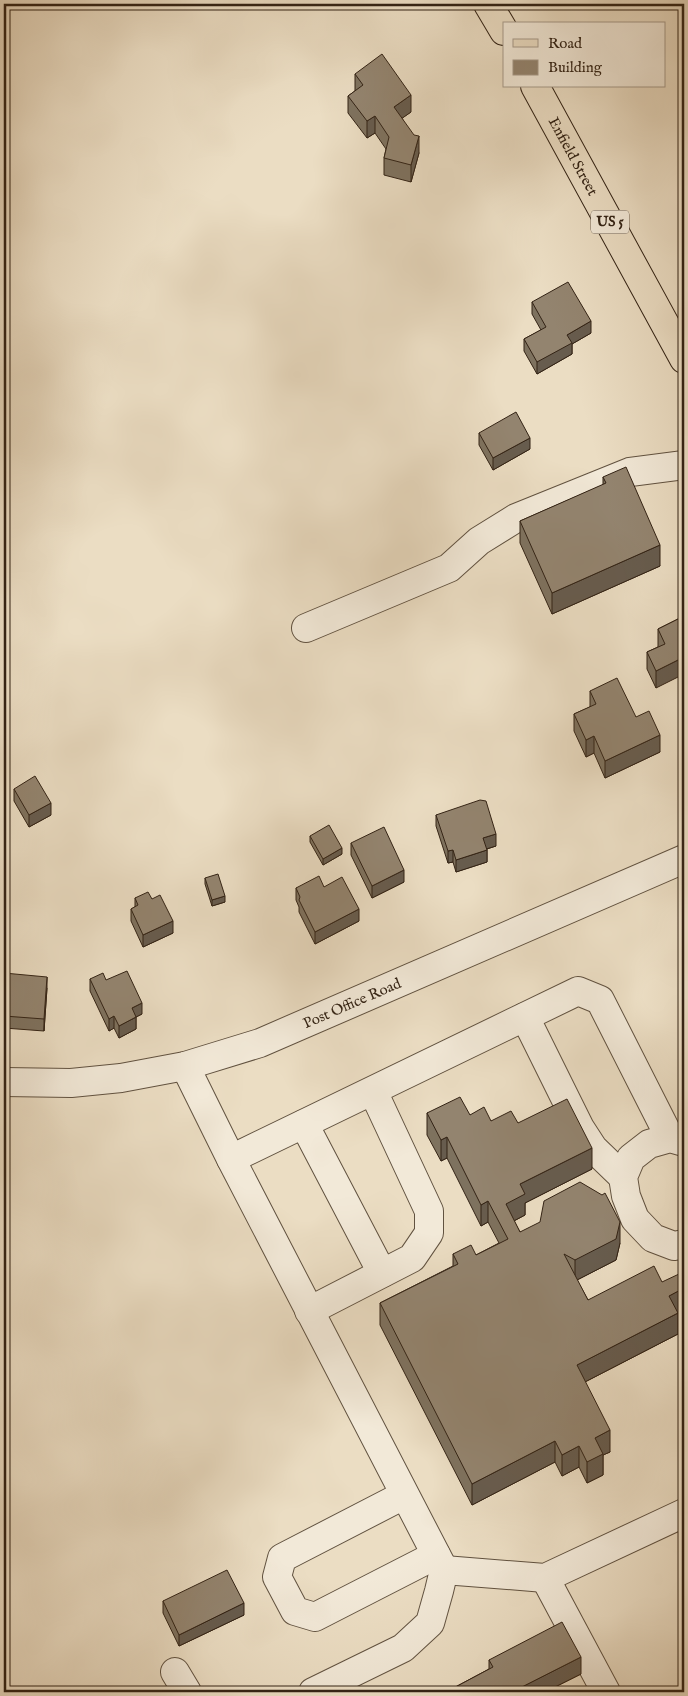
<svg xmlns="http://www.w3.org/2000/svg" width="688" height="1696" font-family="'IM FELL English',serif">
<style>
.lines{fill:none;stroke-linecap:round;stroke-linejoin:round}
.minor-casing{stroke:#615240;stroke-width:30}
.major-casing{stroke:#332315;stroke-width:30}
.minor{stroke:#f2e9d8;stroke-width:28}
.major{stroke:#ebddc3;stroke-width:28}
.wall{fill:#7e725f;stroke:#332315}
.shaded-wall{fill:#675c4e;stroke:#332315}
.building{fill:#93846f;stroke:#332315}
.labels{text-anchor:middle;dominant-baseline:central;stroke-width:4;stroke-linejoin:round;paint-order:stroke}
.shield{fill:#f2e9d8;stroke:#6c5e50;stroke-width:1}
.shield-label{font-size:14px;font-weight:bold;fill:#332315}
.street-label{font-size:15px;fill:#332315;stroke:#f2e9d8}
</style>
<rect width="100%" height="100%" fill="#ebddc3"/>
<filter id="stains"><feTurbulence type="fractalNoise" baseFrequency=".004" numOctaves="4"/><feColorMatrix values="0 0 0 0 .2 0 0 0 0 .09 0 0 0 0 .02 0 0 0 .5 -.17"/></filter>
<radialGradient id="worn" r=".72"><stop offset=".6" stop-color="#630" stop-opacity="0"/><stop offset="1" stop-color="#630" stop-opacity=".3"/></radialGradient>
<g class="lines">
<!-- minor casing -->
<g class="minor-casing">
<g id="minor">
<path d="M306,628L449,568L479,541L516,518L630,472L684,465"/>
<path d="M525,1017L580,1128L593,1148L623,1177"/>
<path d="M185,1066L231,1159L444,1570L439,1591L430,1623L403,1648L313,1692"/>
<path id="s1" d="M4,1082L71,1083L121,1078L185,1066L260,1043L684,859"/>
<path d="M304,1124L382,1273"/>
<path d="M684,1142L670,1138L649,1144L631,1158L623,1177L626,1196L635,1219L653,1238L674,1246L684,1244"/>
<path d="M231,1159L578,991L600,1000L670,1138"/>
<path d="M309,1311L412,1258L429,1233V1211L373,1091"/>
<path d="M404,1495L282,1558L277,1577L295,1611L315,1617L436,1555"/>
<path d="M444,1570L545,1578L684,1513"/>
<path d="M545,1578L606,1692"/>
<path d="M175,1672L187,1692"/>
</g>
</g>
<!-- major casing -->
<g class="major-casing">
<g id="major">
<path d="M488,4L504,31"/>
<path id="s2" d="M535,86L684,359"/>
</g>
</g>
<!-- minor -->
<use href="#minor" class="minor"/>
<!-- major -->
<use href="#major" class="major"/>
</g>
<!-- wall -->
<path class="wall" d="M355,74L411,112L402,118L419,153L411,182L384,175V158L386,149L375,133L367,138L348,113V96L355,91Z
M532,302L591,333L572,344V354L537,374L524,351V339L541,330L532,314Z
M479,433L530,449L493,470L479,445Z
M603,477L660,566L552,614L520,543V521L603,485Z
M684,616L656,688L647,669V652L658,647V629Z
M590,691L636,717L660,752L605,778L594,753L586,757L574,731V714L590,707Z
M14,789L51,815L29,827L14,801Z
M436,815L496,846L487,849V862L456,872L453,862L448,863L436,826Z
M310,836L342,854L323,865L310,842Z
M351,843L404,882L372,898L351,855Z
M205,878L225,902L212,906L205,884Z
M324,887L359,921L315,944L299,912V907L296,900V888Z
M135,898L152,899L173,933L143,947L131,921V909L135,907Z
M4,973L47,988L44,1031L4,1028Z
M90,979L106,980L142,1014L136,1017V1029L119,1038L114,1028L109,1031L90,991Z
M427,1113L470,1115L491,1121L518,1123L592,1169L525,1203V1215L514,1221L520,1232L620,1243L616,1260L577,1280L588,1300L678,1312V1334L585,1382L610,1452L603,1455V1475L587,1483L579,1467L562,1476L555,1462L472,1505L380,1325V1303L453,1266V1254L476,1255L499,1243L488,1222L481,1226L447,1158L441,1161L427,1135Z
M163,1601L244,1615L179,1646L163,1613Z
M489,1660L581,1674L545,1692H446L489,1669Z"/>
<!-- shaded-wall -->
<path class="shaded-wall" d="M411,95V112L394,124V107Z
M375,116V133L367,138V121Z
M419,136V153L411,182V165Z
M591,321V333L572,344V354L537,374V362L567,335Z
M530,438V449L493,470V458Z
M660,545V566L552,614V593Z
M684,657V674L656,688V671Z
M660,735V752L605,778V761Z
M594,736V753L586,757V740Z
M51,803V815L29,827V815Z
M496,834V846L483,850V838Z
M342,848V854L323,865V859Z
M453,850V862L448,863V851Z
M487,850V862L456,872V860Z
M404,870V882L372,898V886Z
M225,896V902L212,906V900Z
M359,909V921L315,944V932Z
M173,921V933L143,947V935Z
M47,977V988L44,1031V1019Z
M142,1003V1014L132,1019V1008Z
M114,1016V1028L109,1031V1019Z
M136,1017V1029L119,1038V1026Z
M447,1137V1158L441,1161V1140Z
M592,1148V1169L525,1203V1215L506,1225V1204L520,1184Z
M488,1201V1222L481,1226V1205Z
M620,1222V1243L616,1260L575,1281V1260Z
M684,1288V1309L669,1317V1296Z
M678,1313V1334L577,1386V1365Z
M610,1430V1452L603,1455V1475L587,1483V1462L595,1438Z
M555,1441V1462L472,1505V1484Z
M579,1446V1467L562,1476V1455Z
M244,1603V1615L179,1646V1635Z
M581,1657V1674L545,1692H512Z"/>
<!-- building -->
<path class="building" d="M382,54L411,95L394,107L414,135L419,136L411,165L384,158L389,137L375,116L367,121L348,96L363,85L355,74Z
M568,282L591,321L567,335L572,343L537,362L524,339L546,327L532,302Z
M516,412L530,438L493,458L479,433Z
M626,467L660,545L552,593L520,521L606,483L603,477Z
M684,616V657L656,671L647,652L665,644L658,629Z
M617,678L636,717L649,711L660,735L605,761L594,736L586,740L574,714L596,704L590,691Z
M35,776L51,803L29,815L14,789Z
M480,800L486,801L496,834L483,838L487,850L456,860L453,850L448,851L436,815Z
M329,825L342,848L323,859L310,836Z
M384,827L404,870L372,886L351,843Z
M218,874L225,896L212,900L205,878Z
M319,876L324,887L342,877L359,909L315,932L299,900L300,897L296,888Z
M148,892L152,899L160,895L173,921L143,935L131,909L138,905L135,898Z
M127,971L142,1003L132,1008L136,1017L119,1026L114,1016L109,1019L90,979L103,973L106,980Z
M4,973L47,977L44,1019L4,1016Z
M460,1097L470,1115L484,1107L491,1121L511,1111L518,1123L567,1099L592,1148L520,1184L525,1194L506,1204L520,1232L540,1222L544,1201L580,1182L602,1195L605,1193L620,1222L616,1239L575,1260L564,1254L588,1300L654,1266L662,1282L679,1274L684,1285V1288L669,1296L678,1313L577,1365L610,1430L595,1438L603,1454L587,1462L579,1446L562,1455L555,1441L472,1484L380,1303L458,1264L453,1254L471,1245L476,1255L508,1239L488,1201L481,1205L447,1137L441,1140L427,1113Z
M227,1570L244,1603L179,1635L163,1601Z
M562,1622L581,1657L512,1692H446L493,1667L489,1660Z"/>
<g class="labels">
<!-- shield labels -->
<rect class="shield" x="591" y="210.5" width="38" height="23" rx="4"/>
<g class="shield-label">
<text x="610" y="222">US 5</text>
</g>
<!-- street labels -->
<g class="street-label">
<text stroke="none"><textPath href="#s2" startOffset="80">Enfield Street</textPath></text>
<text stroke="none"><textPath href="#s1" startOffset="361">Post Office Road</textPath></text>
</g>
</g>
<!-- margin -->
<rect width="688" height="1696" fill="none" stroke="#ebddc3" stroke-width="20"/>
<rect x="5" y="5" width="678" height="1686" fill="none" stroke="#332315" stroke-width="2.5"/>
<rect x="10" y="10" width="668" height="1676" fill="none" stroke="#332315"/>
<!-- legend -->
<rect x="503" y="22" width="162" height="65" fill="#f2e9d8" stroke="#a69a8a"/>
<rect x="513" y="39" width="25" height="8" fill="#ebddc3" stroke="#a69a8a"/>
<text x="548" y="48" font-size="15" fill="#332315">Road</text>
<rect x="513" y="60" width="25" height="15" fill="#93846f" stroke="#a69a8a"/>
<text x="548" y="72" font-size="15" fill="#332315">Building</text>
<rect width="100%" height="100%" filter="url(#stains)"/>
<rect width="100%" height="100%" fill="url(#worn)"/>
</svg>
